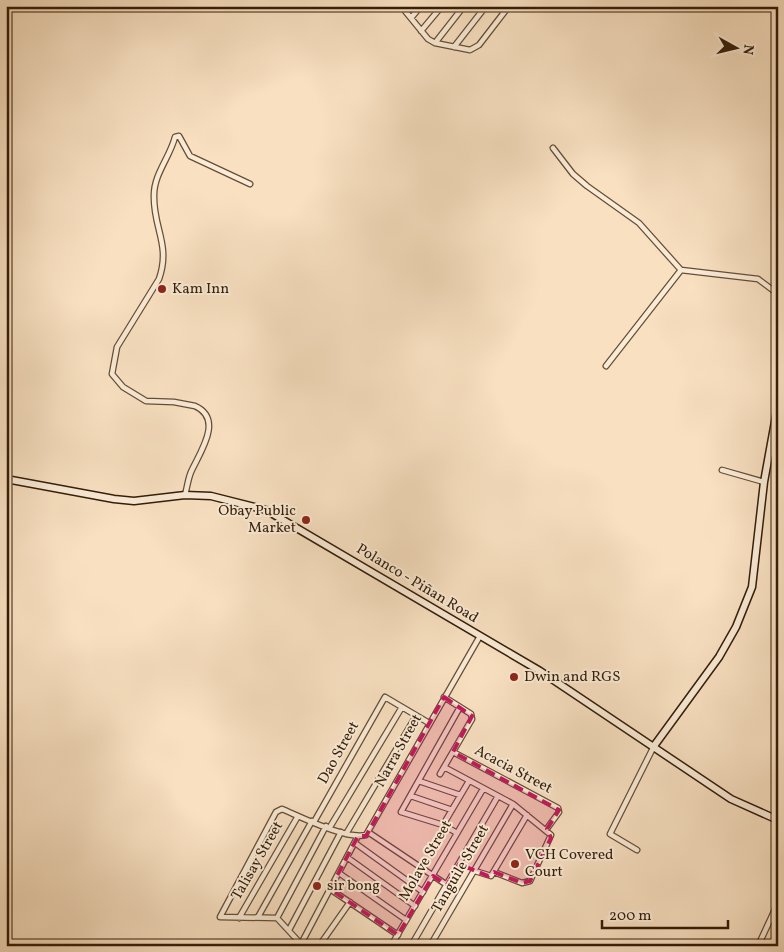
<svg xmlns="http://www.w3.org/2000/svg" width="784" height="952" font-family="Vollkorn,serif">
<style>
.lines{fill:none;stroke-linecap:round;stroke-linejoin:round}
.street-casing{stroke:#654e36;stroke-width:7}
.secondary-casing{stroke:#341d08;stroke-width:9}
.street{stroke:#faebd7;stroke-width:4.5}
.secondary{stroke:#faebd7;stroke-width:6}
.marked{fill:#c2185b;fill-opacity:0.2;stroke:#c2185b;stroke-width:4;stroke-dasharray:10 6;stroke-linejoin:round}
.poi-dot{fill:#8f2418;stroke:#faebd7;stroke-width:2}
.labels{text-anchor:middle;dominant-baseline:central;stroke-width:4;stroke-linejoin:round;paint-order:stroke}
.poi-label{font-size:15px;fill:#341d08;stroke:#faebd7;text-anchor:start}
.street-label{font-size:15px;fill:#341d08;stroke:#faebd7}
</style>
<rect width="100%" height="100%" fill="#f8e0c1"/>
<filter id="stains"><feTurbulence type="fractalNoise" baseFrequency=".004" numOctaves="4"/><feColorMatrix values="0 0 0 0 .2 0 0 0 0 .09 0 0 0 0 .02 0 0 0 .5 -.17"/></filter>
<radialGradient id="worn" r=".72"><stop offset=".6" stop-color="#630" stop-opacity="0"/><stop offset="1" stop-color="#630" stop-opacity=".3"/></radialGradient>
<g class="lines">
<!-- street casing -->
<g class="street-casing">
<path id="street" d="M401,6L428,39L435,43L470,50L479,45L509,6
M411,18L421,6
M421,31L442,6
M435,43L464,6
M454,47L486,6
M553,148L573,174L587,186L639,223L681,270L758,279L778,294
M606,366L681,270
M722,470L764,482
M185,495C187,488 188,479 191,472C200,452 224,419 195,406L174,402L146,401L123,387L112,374L117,347L159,279C171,245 153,228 154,195C154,174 170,157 175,137L179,136L190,156L250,184
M453,752L558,808L559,812L546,830
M444,767L513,804L551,835L530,881L522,883L494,872
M440,774L472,719L471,714L444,697
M419,781L460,795
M411,796L452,810
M314,822L385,697L429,723
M443,825L469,781
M326,826L277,918L301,944L358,836
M330,827L402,707
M368,832L447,885
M457,833L443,825L401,812L460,707
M346,834L416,716
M355,843L423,892
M637,850L610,834L654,746
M348,858L415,906
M475,871L491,876L527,815
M339,873L406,920
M330,889L398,935
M258,917L312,821
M239,918L298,816
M277,918L220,917L276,812L282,809C301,817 347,840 366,835L480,636
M289,930L341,832
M319,946L350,902
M391,946L483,789
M411,946L498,796
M430,946L513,804
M758,946L778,903"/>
</g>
<!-- secondary casing -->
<g class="secondary-casing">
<path id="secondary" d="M6,479L114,499L134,501L185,495L211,496L266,510L540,671L731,799L778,820
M654,746L719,657L736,627L752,587L764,482L778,405"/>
</g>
<!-- street -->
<use href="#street" class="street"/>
<!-- secondary -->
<use href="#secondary" class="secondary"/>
</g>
<!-- marked area -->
<path class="marked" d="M444,697L472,716L453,752L559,810L547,829L551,838L530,881L522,883L494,872L488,876L459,864L447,885L433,876L398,935L330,889L358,836H366Z"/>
<!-- markers -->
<g class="poi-dot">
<circle cx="162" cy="289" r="5"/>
<circle cx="306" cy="520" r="5"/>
<circle cx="514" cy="677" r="5"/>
<circle cx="515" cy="864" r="5"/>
<circle cx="317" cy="886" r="5"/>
</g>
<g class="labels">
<!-- poi labels -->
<g class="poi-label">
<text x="172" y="289">Kam Inn</text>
<text x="296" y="511" text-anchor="end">Obay Public<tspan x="296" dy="17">Market</tspan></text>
<text x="524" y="677">Dwin and RGS</text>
<text x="525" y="855">VCH Covered<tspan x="525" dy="17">Court</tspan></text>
<text x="327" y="886">sir bong</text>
</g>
<!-- street labels -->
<g class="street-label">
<text transform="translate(417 584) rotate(31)">Polanco - Piñan Road</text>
<text transform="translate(399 751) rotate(-61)">Narra Street</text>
<text transform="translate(339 753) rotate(-61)">Dao Street</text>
<text transform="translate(513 770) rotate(28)">Acacia Street</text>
<text transform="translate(258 861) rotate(-60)">Talisay Street</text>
<text transform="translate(426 861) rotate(-60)">Molave Street</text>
<text transform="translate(461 869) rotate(-60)">Tanguile Street</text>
</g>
</g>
<!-- margin -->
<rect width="784" height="952" fill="none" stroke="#f8e0c1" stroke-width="25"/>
<rect x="8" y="8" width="769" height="937" fill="none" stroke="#341d08" stroke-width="2.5"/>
<rect x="12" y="12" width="759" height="927" fill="none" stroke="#341d08"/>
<!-- north arrow -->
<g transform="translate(736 48) rotate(98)" stroke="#faebd7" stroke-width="4" paint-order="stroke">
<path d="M0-4L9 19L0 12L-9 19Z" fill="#341d08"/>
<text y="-8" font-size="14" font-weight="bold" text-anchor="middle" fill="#341d08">N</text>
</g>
<!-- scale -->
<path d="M602 920v8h126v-8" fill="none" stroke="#341d08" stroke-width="2.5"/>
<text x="609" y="920" font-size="15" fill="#341d08" stroke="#faebd7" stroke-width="4" paint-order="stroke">200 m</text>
<rect width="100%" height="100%" filter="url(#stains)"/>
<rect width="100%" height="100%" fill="url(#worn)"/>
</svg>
